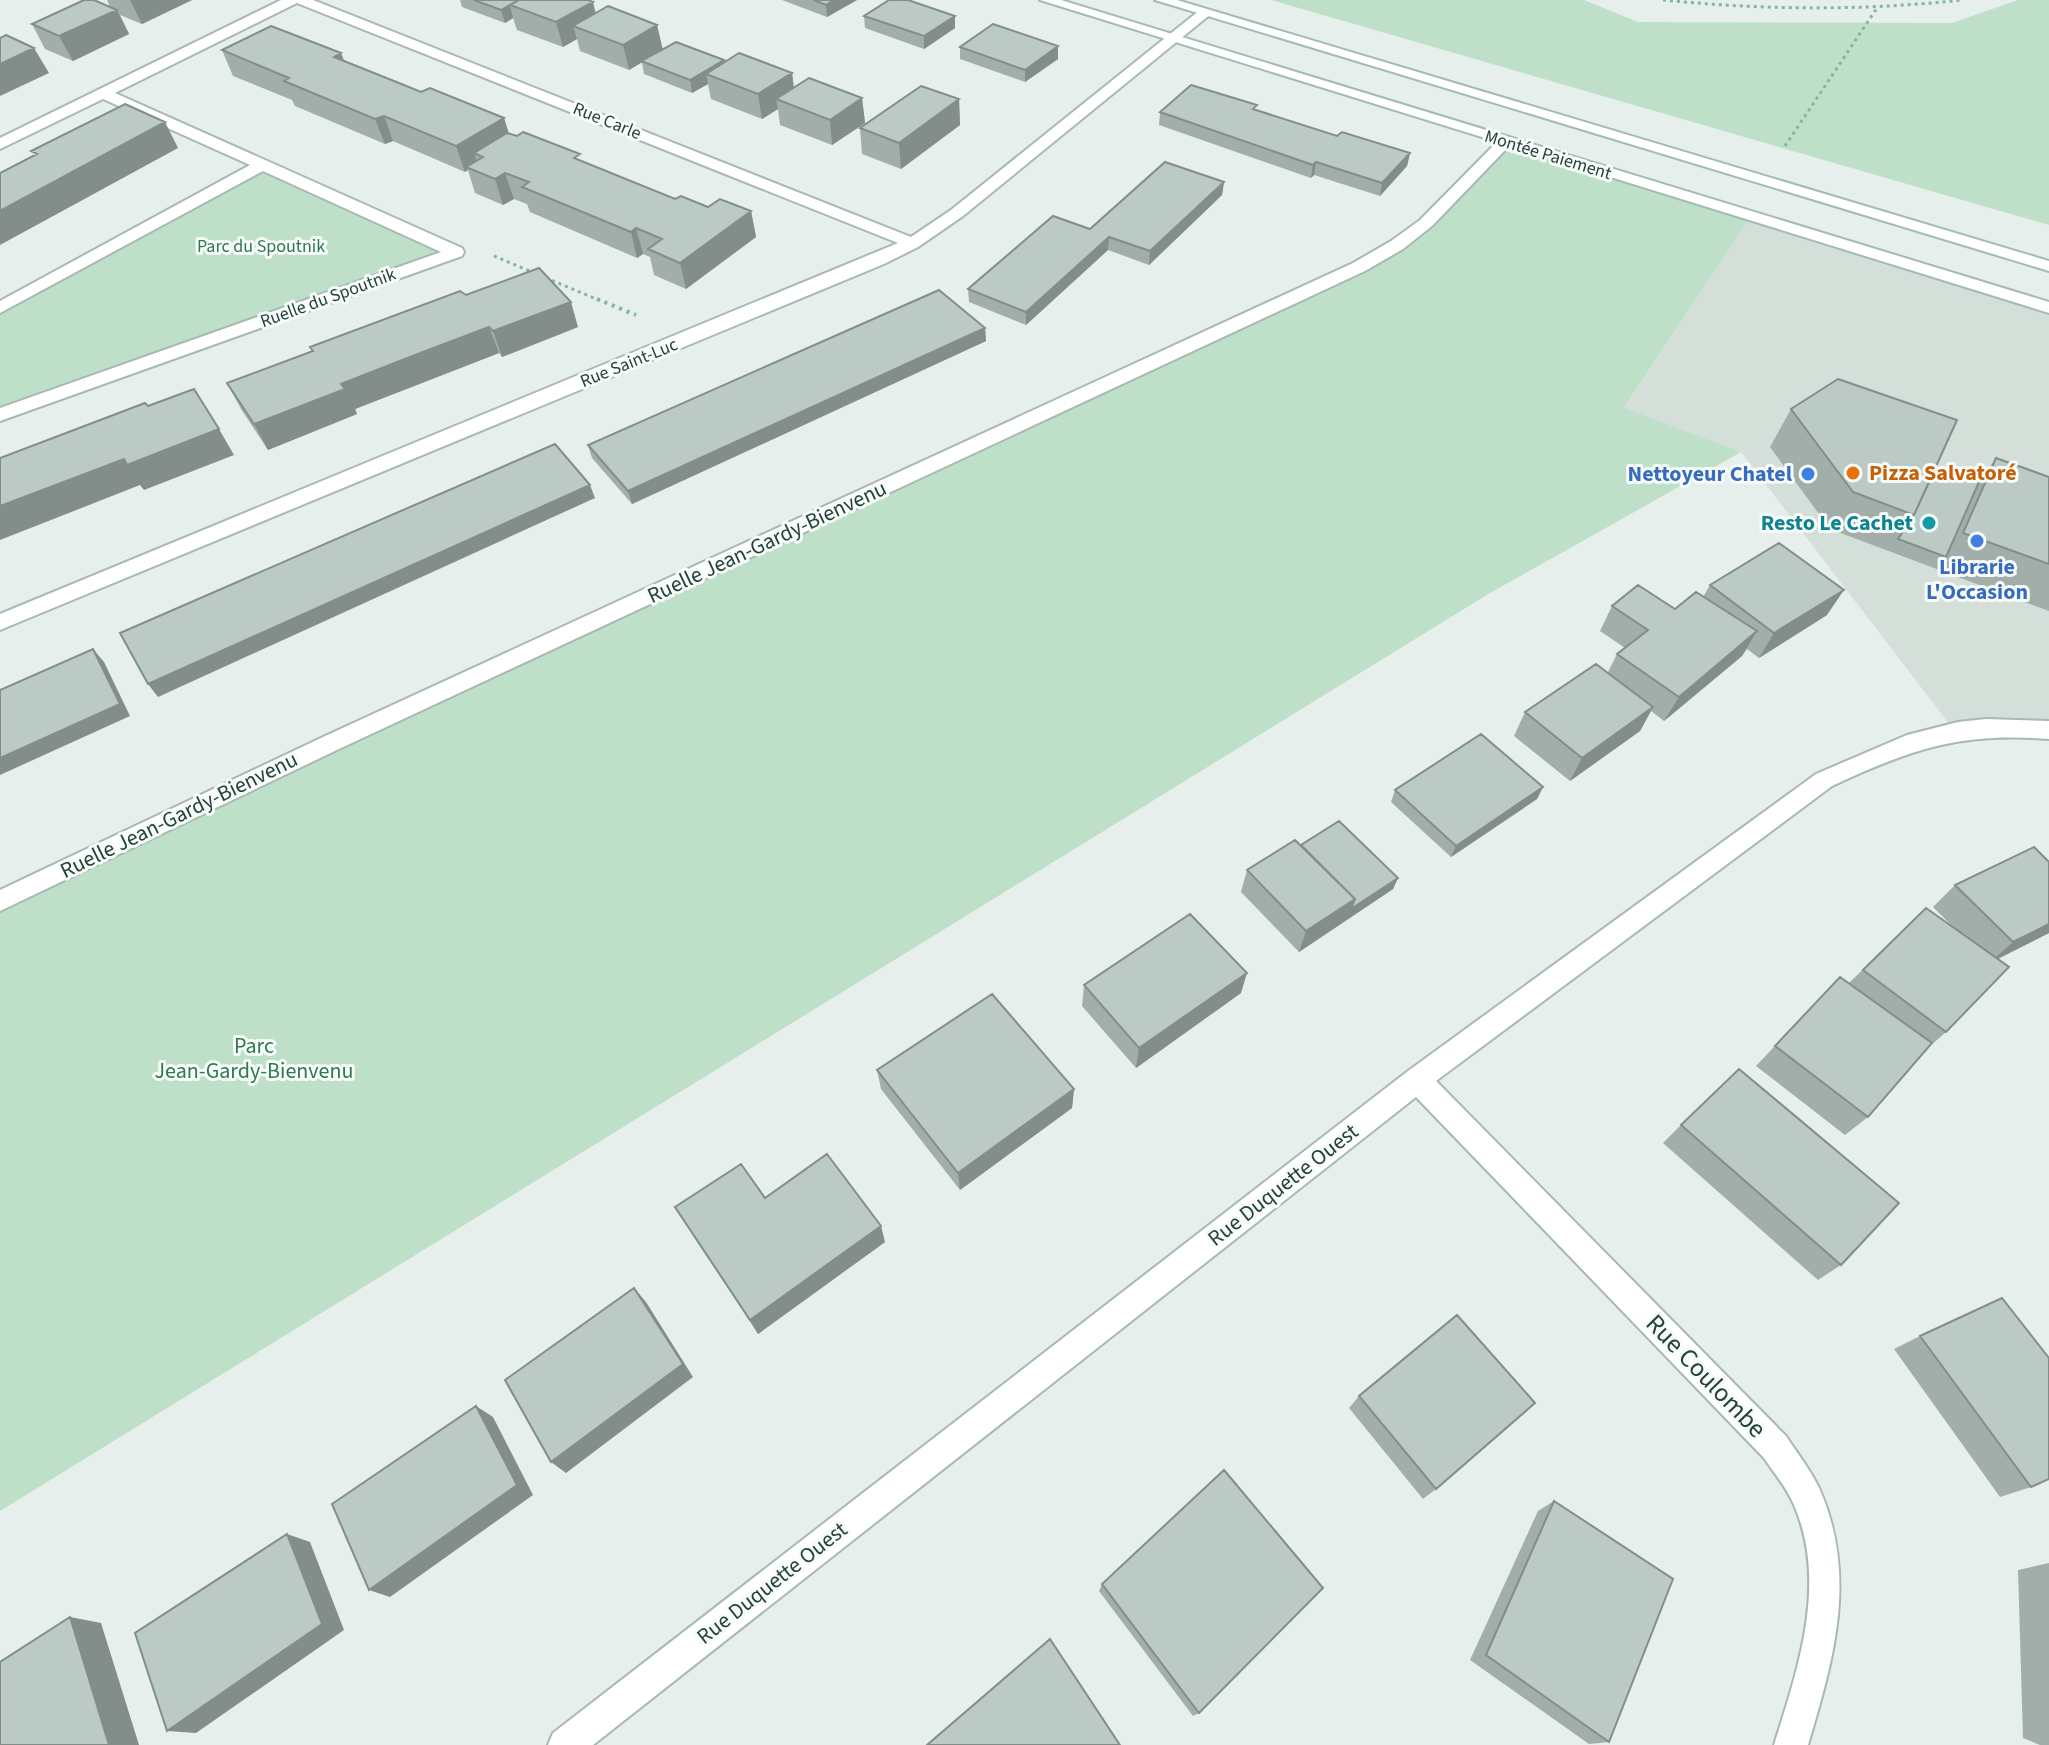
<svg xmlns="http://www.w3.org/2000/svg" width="2049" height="1745" font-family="'Source Sans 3',sans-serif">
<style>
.built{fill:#d4dfda}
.green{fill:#bfe0c8}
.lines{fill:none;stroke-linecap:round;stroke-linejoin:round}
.minor-casing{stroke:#a8b8b2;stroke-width:4}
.secondary-casing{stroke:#a4bbb3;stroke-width:4}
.path-far1{stroke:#86b3a5;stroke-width:3;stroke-dasharray:3 4;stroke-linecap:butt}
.path{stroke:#86b3a5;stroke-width:4;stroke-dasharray:3 5;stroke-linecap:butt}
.minor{fill:#fff;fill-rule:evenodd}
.secondary{fill:#fff;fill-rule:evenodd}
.wall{fill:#a1aea9}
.shaded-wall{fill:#838d89}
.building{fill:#bbcac4;stroke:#838d89;stroke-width:2}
.food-dot{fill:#e8710a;stroke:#f7fbf9;stroke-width:3}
.shop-dot{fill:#3f7fe0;stroke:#f7fbf9;stroke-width:3}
.culture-dot{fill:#0f9aa8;stroke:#f7fbf9;stroke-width:3}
.labels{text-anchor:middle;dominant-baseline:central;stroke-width:6;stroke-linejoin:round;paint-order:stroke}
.far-street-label{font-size:18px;fill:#24423a;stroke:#f7fbf9}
.far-park-label{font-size:18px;fill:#2d7a4b;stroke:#f7fbf9}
.food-label{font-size:22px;font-weight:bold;fill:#c56008;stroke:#f7fbf9;text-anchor:start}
.shop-label{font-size:22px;font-weight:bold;fill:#366cbe;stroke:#f7fbf9;text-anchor:end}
.culture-label{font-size:22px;font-weight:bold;fill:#0d838f;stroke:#f7fbf9;text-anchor:end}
.street-label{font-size:22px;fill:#24423a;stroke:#f7fbf9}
.park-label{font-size:22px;fill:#2d7a4b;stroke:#f7fbf9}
.near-street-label{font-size:26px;fill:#24423a;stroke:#f7fbf9}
</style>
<rect width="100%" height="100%" fill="#e6efeb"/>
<!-- built -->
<path class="built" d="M1750,218L2049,308V730L1953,729L1741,452L1624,409Z"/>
<!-- green -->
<path class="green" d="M1271,0H1584L1638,22L1952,23L2018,0H2049V225Z
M1505,142L1750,218L1624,408L1741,452L1490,593L0,1511V901L1397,245Z
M262,165L456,252L0,415V308Z"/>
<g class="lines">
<!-- minor casing -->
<g class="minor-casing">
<path id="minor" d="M281,0H313L911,237L951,210L1200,10L1212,13L963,216L918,247L884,264L0,630V614L898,243L297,3L115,93L462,248L464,252L462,256L0,421V408L441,252L263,171L0,313V301L250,165L103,99L0,149V138Z
M1505,137L1510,139V145L1432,226L1403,249L1365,271L339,749L0,911V890L323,737L1353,263L1391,241L1420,220L1500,139Z
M1986,719L2049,721V739C1960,732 1911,749 1832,786L1436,1081L1786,1436C1797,1453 1810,1469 1819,1488C1858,1575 1834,1658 1808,1745H1774C1798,1669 1828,1583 1794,1505C1787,1488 1774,1473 1764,1458L1416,1097L593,1745H548L553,1733L1408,1071L1816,774L1907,735L1958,722Z"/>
</g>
<!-- secondary casing -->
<g class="secondary-casing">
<path id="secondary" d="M1040,0H1061L2049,302V313Z
M1155,0H1177L2049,261V271Z"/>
</g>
<!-- path-far1 -->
<path class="path-far1" d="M1663,0C1763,10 1862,11 1962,0
M1785,146L1877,8
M494,256L601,301"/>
<!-- path -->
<path class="path" d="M597,299L636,315"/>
<!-- minor -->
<use href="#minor" class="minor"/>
<!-- secondary -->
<use href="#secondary" class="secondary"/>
</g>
<!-- wall -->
<path class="wall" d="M107,0H192L142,24L120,15L129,34L73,61L45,49L32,24L110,7Z
M460,0H588L596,13L657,25L662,49L724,62L792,73L794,88L862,98L865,123L832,145L780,125L778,109L762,119L711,99L708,84L692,93L644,74L642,62L629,70L580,51L577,39L563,47L517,30L513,18L505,23L462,7Z
M782,0H857L827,17Z
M864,16H955V28L924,49L865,28Z
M960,47L1058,59L1025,82L960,59Z
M222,50L344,61L421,92L504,118L508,133L675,199L708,207L751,211L756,237L686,289L654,275L650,257L643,254L637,258L530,212L527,204L514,199L503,205L475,193L468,170L465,172L393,141L385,144L295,106L292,100L233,76Z
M959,99L960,125L901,169L862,154L860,128Z
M1256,110L1337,136L1410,153L1407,166L1380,196L1314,175L1311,178L1159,125L1160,112Z
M1224,182L1222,195L1149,265L1108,250L1026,325L969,302L968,289L1090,229Z
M466,295L578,327L502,357L499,353L355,409L357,414L268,450L241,409L227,383L312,351L310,347Z
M985,328L986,341L632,504L592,458L588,445Z
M1791,409L1936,467L1979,482L1996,458L2049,477V611L1830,529L1770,447Z
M1710,585L1827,615L1759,658L1747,649L1742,656L1664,721L1651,711L1640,731L1570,781L1514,736L1525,712L1608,672L1617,654L1625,648L1600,631L1612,606L1675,609L1703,597Z
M1543,787L1537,799L1451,857L1391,802L1395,790Z
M1247,870L1398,878L1393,889L1299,952L1241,892Z
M1955,885L2049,933L1998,959L1946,1032L1929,1047L1868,1117L1845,1135L1756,1066L1840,977L1849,983L1926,908L1952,926L1933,907Z
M1084,985L1241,993L1136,1068L1082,1006Z
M877,1070L1074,1089L1072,1108L960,1190L881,1089Z
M1681,1125L1841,1265L1818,1280L1663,1143Z
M765,1198L885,1242L758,1334L675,1207Z
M1920,1336L2031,1487L2000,1497L1894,1349Z
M1359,1396L1436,1489L1423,1499L1349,1408Z
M1554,1501L1609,1742L1589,1744L1470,1660L1538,1511Z
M2049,1563V1745H2040L2023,1738L2018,1570Z
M1102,1584L1199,1713L1193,1716L1099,1591Z"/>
<!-- shaded-wall -->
<path class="shaded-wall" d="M130,0H192L142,24Z
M834,0H857L827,17L826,5Z
M593,2L599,27L573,26L577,39L563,47L556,22Z
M510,6L513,18L505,23L501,10Z
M117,10L129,34L73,61L59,36Z
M955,16V28L924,49V36Z
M657,25L663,50L629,70L623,45Z
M1058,46V59L1025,82V70Z
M34,48L49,73L0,96V64Z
M341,53L351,78L334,57Z
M724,60L726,73L706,74L708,84L692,93L690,80Z
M792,73L795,98L776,99L778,109L762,119L758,94Z
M862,98L865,123L832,145L830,120Z
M959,99L960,125L901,169L899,143Z
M384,116L393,141L385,144L375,119Z
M504,118L512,143L483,157L474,153L478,164L466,167L468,170L465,172L456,146Z
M165,122L178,148L0,245V211Z
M1410,153L1407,166L1380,196L1382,183Z
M1316,162L1314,175L1311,178L1313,165Z
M505,173L514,199L503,205L495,179Z
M1224,182L1222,195L1149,265L1150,251Z
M751,211L756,237L686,289L680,263Z
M636,228L643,254L637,258L631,232Z
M1109,237L1108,250L1026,325V312Z
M571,302L578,327L502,357L493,331Z
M489,327L499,353L355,409L357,414L268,450L254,424L341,384Z
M985,328L986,341L632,504L628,491Z
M219,429L234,455L144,490L140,485L0,540V506L124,459Z
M590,485L595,498L158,697L148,684Z
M1844,590L1827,615L1759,658L1774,633Z
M1757,631L1742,656L1664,721L1679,697Z
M93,649L104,662L130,716L0,775V758Z
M1653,707L1640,731L1570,781L1582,758Z
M1543,787L1537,799L1451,857L1456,846Z
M1398,878L1393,889L1299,952L1306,931L1355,899Z
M2049,924V933L1989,963L2013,942Z
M1247,973L1241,993L1136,1068L1139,1048Z
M1074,1089L1072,1108L960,1190L958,1173Z
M881,1226L885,1242L758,1334L750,1320Z
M634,1288L646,1302L693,1377L566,1473L551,1462Z
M476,1406L493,1417L533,1495L390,1597L369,1590Z
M287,1534L310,1542L344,1630L196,1733L167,1731Z
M70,1617L101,1623L139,1745H109Z"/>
<!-- building -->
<path class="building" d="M84,0H94L117,10L59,36L32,24Z
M474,0H519L501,10Z
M519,0H588L593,2L556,22L510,5Z
M814,0H834L826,5Z
M889,0H908L955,16L924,36L864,16Z
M608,6L657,25L623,45L573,26Z
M993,24L1058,46L1025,70L960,47Z
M271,26L341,53L334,57L399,83L421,92L430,88L504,118L456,146L384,116L375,119L284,81L289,78L222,50Z
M6,35L34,48L0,64V38Z
M676,42L724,60L690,80L641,61Z
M739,53L792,73L758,94L706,74Z
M809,78L862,98L830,120L776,99Z
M1191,85L1257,105L1253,109L1337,136L1342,132L1410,153L1382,183L1316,162L1313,165L1160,112Z
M921,86L959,99L899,143L860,128Z
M125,104L165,122L0,211V173L37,154L31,151Z
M523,132L580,154L574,158L675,199L681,196L708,207L720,199L751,211L680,263L648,249L662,239L636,228L631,232L522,187L529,182L505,173L495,179L466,167L483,157L474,153L507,133L517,136Z
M1165,162L1224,182L1150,251L1109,237L1026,312L968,289L1053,216L1090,229Z
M539,268L571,302L493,331L489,327L415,355L341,384L345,389L254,424L227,383L313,351L310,347L460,291L466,295Z
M939,290L985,328L628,491L588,445Z
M1838,379L1957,420L1914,515L1853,492L1791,409Z
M194,389L219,429L127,465L124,459L0,506V458L145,403L148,406Z
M555,444L590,485L148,684L120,633Z
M1996,458L2049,477V564L1963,533Z
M1936,467L1979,482L1946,557L1898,539L1914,515Z
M1779,543L1844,590L1774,633L1710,585Z
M1638,585L1675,609L1696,592L1757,631L1679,697L1617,654L1648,630L1612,606Z
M93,649L120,704L0,758V690Z
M1596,664L1653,707L1582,758L1525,712Z
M1481,734L1543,787L1456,846L1395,790Z
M1339,821L1398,878L1351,909L1355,899L1301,845Z
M1295,840L1355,899L1306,931L1247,870Z
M2034,847L2049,862V924L2013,942L1955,885Z
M1926,908L2009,967L1946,1032L1863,970Z
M1190,914L1247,973L1139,1048L1084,985Z
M1840,977L1932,1043L1868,1117L1775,1046Z
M992,994L1074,1089L958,1173L877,1070Z
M1739,1069L1899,1203L1841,1265L1681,1125Z
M827,1154L881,1226L750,1320L675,1207L741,1164L765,1198Z
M634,1288L683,1364L551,1462L505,1380Z
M2002,1298L2049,1358V1479L2031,1487L1920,1336Z
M1457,1315L1535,1403L1436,1489L1359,1396Z
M476,1406L517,1485L369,1590L332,1504Z
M1224,1470L1323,1588L1199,1713L1102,1584Z
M1554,1501L1673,1579L1609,1742L1486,1655Z
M287,1534L322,1624L167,1731L135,1633Z
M70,1617L109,1745H0V1662Z
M1050,1639L1120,1745H927Z"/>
<!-- markers -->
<circle class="food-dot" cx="1853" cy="473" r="8"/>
<g class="shop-dot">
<circle cx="1808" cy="474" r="8"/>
<circle cx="1977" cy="541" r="8"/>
</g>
<circle class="culture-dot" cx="1929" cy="523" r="8"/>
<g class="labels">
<!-- far-street labels -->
<g class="far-street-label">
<text transform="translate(607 121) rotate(22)">Rue Carle</text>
<text transform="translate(1548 155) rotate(17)">Montée Paiement</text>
<text transform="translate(328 298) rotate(-20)">Ruelle du Spoutnik</text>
<text transform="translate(629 363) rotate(-22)">Rue Saint-Luc</text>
</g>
<!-- far-park labels -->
<g class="far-park-label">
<text x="261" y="246">Parc du Spoutnik</text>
</g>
<!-- food labels -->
<g class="food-label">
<text x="1869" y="473">Pizza Salvatoré</text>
</g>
<!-- shop labels -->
<g class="shop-label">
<text x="1792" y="474">Nettoyeur Chatel</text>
<text x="1977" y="567" text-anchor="middle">Librarie<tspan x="1977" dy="25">L'Occasion</tspan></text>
</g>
<!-- culture labels -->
<g class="culture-label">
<text x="1913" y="523">Resto Le Cachet</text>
</g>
<!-- street labels -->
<g class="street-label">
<text transform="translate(767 542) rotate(-25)">Ruelle Jean-Gardy-Bienvenu</text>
<text transform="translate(179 815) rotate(-26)">Ruelle Jean-Gardy-Bienvenu</text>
<text transform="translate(1283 1185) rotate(-38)">Rue Duquette Ouest</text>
<text transform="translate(772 1583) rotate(-38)">Rue Duquette Ouest</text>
</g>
<!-- park labels -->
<g class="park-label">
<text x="254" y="1046">Parc<tspan x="254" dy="25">Jean-Gardy-Bienvenu</tspan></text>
</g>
<!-- near-street labels -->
<g class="near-street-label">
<text transform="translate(1706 1376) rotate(46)">Rue Coulombe</text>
</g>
</g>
</svg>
